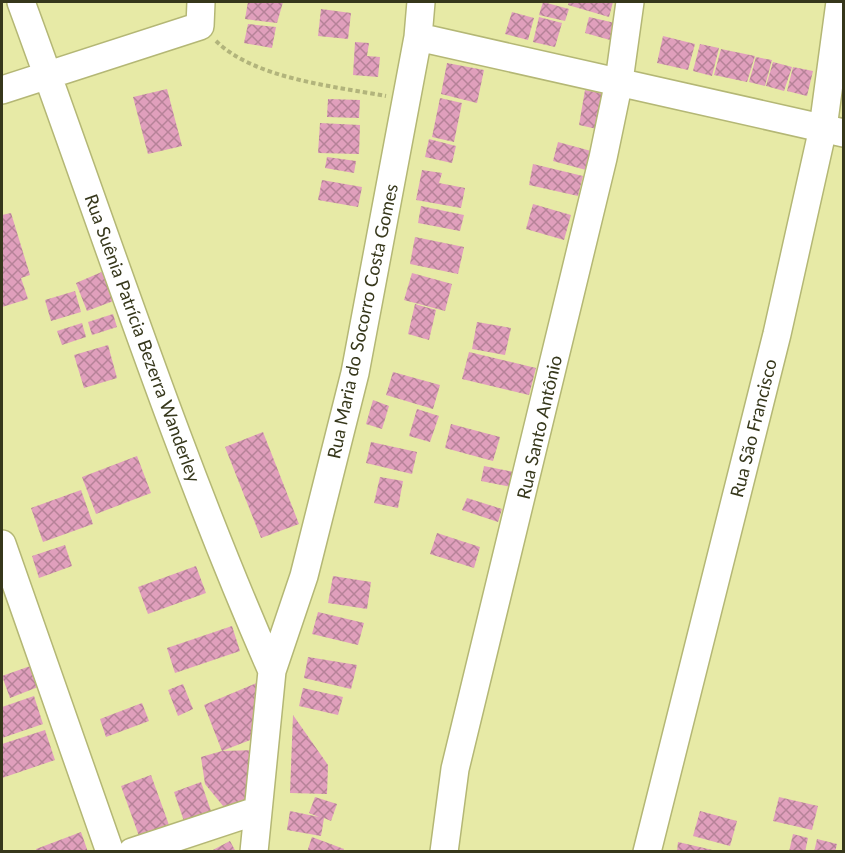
<svg xmlns="http://www.w3.org/2000/svg" width="845" height="853" font-family="Lato,sans-serif">
<style>
.building{fill:url(#building-cross-hatch)}
.lines{fill:none;stroke-linecap:round;stroke-linejoin:round}
.minor-casing{stroke:#b4b775;stroke-width:30}
.path{stroke:#b2b47c;stroke-width:4;stroke-dasharray:4.5 3;stroke-linecap:butt}
.minor{stroke:#fff;stroke-width:27}
.labels{text-anchor:middle;dominant-baseline:central;stroke-width:4.5;stroke-linejoin:round;paint-order:stroke}
.street-label{font-size:18px;fill:#36371b;stroke:#fff}
</style>
<defs>
<pattern id="building-cross-hatch" width="8" height="8" patternUnits="userSpaceOnUse" patternTransform="scale(1.5)"><rect width="8" height="8" fill="#e09fbc"/><path d="M0 0l8 8M0 8l8-8" fill="none" stroke="#b68298"/></pattern>
</defs>
<rect width="100%" height="100%" fill="#e7eaa6"/>
<!-- building -->
<path class="building" d="M248,2H283L277,23L245,19Z
M543,2L569,9L565,21L539,15Z
M569,2H613L609,17L568,5Z
M321,9L351,13L348,39L318,36Z
M512,12L534,18L528,40L505,34Z
M539,17L562,23L555,47L533,42Z
M589,17L615,23L610,40L585,33Z
M248,24L276,27L272,48L244,43Z
M663,36L695,44L688,70L657,63Z
M355,42L369,43L367,56L380,57L378,77L353,75Z
M700,44L719,48L712,76L693,71Z
M721,49L755,56L747,82L714,75Z
M756,57L772,60L765,86L749,82Z
M773,62L792,67L784,91L766,86Z
M447,63L484,70L477,103L441,94Z
M793,67L813,71L807,96L787,91Z
M167,89L182,146L148,154L133,97Z
M585,90L605,94L597,129L579,125Z
M440,98L462,103L454,142L432,137Z
M328,99L360,100L359,118L327,117Z
M320,123L360,125L359,154L318,153Z
M429,139L456,146L452,163L425,157Z
M558,142L591,151L586,170L553,161Z
M327,157L356,161L354,173L325,168Z
M533,164L583,176L578,196L529,185Z
M422,170L442,173L439,183L465,188L461,208L416,200Z
M322,180L362,187L358,207L318,200Z
M533,204L571,215L564,240L526,229Z
M421,206L464,215L460,231L418,223Z
M11,213L30,275L21,278L28,299L2,307V215Z
M415,237L464,247L458,274L410,264Z
M104,271L116,300L87,311L76,283Z
M412,273L452,284L445,311L404,300Z
M75,291L81,312L51,321L45,300Z
M415,304L436,310L429,340L408,334Z
M113,314L117,327L92,335L88,322Z
M477,322L511,328L505,355L472,349Z
M82,323L86,337L62,345L57,331Z
M108,345L117,378L84,388L74,355Z
M469,352L536,368L529,395L462,379Z
M393,372L440,385L433,409L386,395Z
M373,400L389,406L382,429L366,424Z
M417,409L439,416L430,442L409,436Z
M451,424L500,437L493,461L445,448Z
M263,432L299,524L261,538L225,447Z
M371,442L417,452L412,474L366,463Z
M137,456L151,493L96,514L82,477Z
M484,466L514,472L511,487L481,481Z
M380,477L403,481L398,508L374,503Z
M81,490L93,524L43,542L31,508Z
M467,498L502,509L498,522L462,510Z
M437,533L480,547L474,568L430,554Z
M65,545L72,566L39,578L32,556Z
M196,566L206,593L148,614L138,587Z
M333,576L371,582L367,609L328,603Z
M318,612L364,623L358,645L312,634Z
M232,626L240,651L175,673L167,648Z
M308,657L357,665L351,689L304,678Z
M36,664L43,685L10,698L2,676Z
M266,679L258,737L222,751L204,705Z
M183,684L193,709L178,716L168,690Z
M303,688L343,697L338,715L299,706Z
M34,696L43,724L2,738V707Z
M142,703L149,721L106,737L100,719Z
M293,715L328,765L327,794L290,793Z
M45,730L55,760L2,778V744Z
M257,750L251,804L228,812L205,784L201,757L222,751Z
M151,775L169,825L139,836L121,786Z
M201,782L212,814L185,824L174,792Z
M315,797L337,804L331,821L324,818L321,836L287,830L290,811L319,817L309,813Z
M779,797L818,806L812,830L773,821Z
M700,811L737,821L730,846L693,836Z
M81,832L88,852H37L36,849Z
M793,834L808,838L805,852H789Z
M312,837L344,849L343,852H307Z
M817,839L837,844L835,852H814Z
M230,841L236,852H209Z
M678,842L717,851V852H677Z"/>
<g class="lines">
<!-- minor casing -->
<g class="minor-casing">
<path id="minor" d="M21,2C103,225 176,453 272,671
M418,37L844,133
M2,90L200,26L201,2
M2,544L110,852
M132,852L256,811
M254,852L272,671L304,576L355,373L418,37L421,2
M444,852L455,769L603,158L619,81L630,2
M647,852L777,334L823,128L840,2"/>
</g>
<!-- path -->
<path class="path" d="M216,41C255,79 333,86 386,96"/>
<!-- minor -->
<use href="#minor" class="minor"/>
</g>
<g class="labels">
<!-- street labels -->
<g class="street-label">
<text transform="translate(362 321) rotate(-78)">Rua Maria do Socorro Costa Gomes</text>
<text transform="translate(143 338) rotate(70)">Rua Suênia Patrícia Bezerra Wanderley</text>
<text transform="translate(539 427) rotate(-77)">Rua Santo Antônio</text>
<text transform="translate(753 428) rotate(-76)">Rua São Francisco</text>
</g>
</g>
<!-- border -->
<rect width="845" height="853" fill="none" stroke="#36371b" stroke-width="6"/>
</svg>
